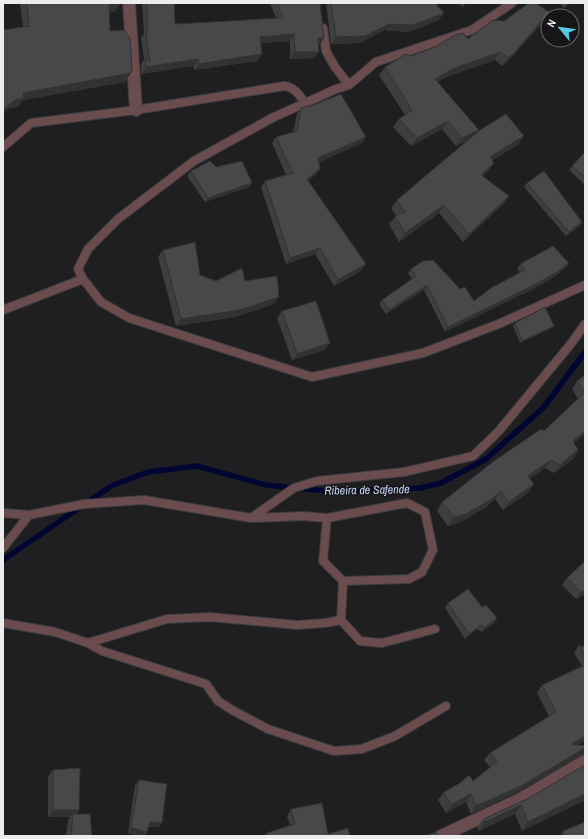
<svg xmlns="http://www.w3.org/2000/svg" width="588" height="839" font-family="'Archivo Narrow',sans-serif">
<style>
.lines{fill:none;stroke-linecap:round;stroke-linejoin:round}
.stream{stroke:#000532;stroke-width:5.5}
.lane-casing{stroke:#3c3c3e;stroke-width:10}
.street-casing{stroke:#3c3c3e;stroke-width:14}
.lane{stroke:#6a4c4f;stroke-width:8}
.street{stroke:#6a4c4f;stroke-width:12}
.wall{fill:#3e3d3f}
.shaded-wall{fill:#323233}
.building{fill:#484749;stroke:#323233}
.labels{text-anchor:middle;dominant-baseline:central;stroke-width:3;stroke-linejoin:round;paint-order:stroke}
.water-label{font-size:12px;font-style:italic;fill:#c3d6f6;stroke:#161517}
</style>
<rect width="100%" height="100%" fill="#1f1f21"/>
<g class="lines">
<!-- stream -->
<path class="stream" d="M3,560L111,486L148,472L197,466L266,485L335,492L420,488L441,483L486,459L544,407L585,352"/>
<!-- lane casing -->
<g class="lane-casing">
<path id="lane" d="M512,3L472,30L376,62L349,85L336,89L272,118L194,161L118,219L88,249L78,269L83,279L101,302L129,318L312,377L423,353L501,323L585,285
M323,28L326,51L335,67L349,85
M3,147L31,123L136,110L284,86C295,87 299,95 306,104
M3,310L83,279
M3,513L29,515L84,504L144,500L251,518L294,488L317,481L404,472L473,456L498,432L570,345L585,324
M327,518L407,503L425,512L433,550L422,572L409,579L343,581
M3,548L29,515
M341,620L360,641L382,643L435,629
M3,623L55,632L88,643L167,619L210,617L297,625L325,623L341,620L343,581L323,561L327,518L303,516L251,518
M88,643L102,651L206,684L218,701L232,710L268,729L334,751L362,749L395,736L446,706"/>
</g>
<!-- street casing -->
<g class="street-casing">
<path id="street" d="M129,3L136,110
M441,836L519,800L585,761"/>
</g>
<!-- lane -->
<use href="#lane" class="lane"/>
<!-- street -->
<use href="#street" class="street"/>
</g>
<!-- wall -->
<path class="wall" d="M20,3H121L115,12H109L110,31L131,73L125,82L23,100L18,107L9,108L3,113V30L23,27Z
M142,3H174L175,24L276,18L270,3H320V45H318L314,58L290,59V41L261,43L262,54L257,61L194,70L193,66L141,74V64L144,59L141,38L144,34Z
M326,3H435L439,20L408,32L384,30L360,43L331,44Z
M458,3H466L463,7Z
M560,3H570L564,8Z
M544,21L509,60L502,66L495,60L446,77L438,82L478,132L524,136L518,145L492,160L494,163L488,171L483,176L509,196L503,204L463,242L439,213L399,242L389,224L396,216L391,208L397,200L467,141L456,146L442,129L411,146L393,127L399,119L405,115L379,75L385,67L411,56L468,39Z
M301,108L366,137L362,143L319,162L320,169L315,175L308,181L361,271L334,286L315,254L286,264L261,187L265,181L286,175L272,143L276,137L293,132L297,114Z
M585,152V185L569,170L572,166Z
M216,167L252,183L249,187L205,202L187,176L191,171Z
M527,183L582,222L580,226L566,236L524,187Z
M163,250L200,275L216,281H245L274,304L235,317L176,326L158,257Z
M520,264L566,267L554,277L533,289L445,332L424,290L386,314L379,304L382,300L412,279L408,273L411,269L460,289L474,301L495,286L520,272L517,269Z
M282,311L330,343L325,350L292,360L277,318Z
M515,323L552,328L520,343L513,326Z
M585,375V434L574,443L578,450L573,459L554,473L545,468L530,478L529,492L503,510L495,499L486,507L461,522L448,526L437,511L442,502L544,431L578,399L572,389L577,381Z
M567,578L585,594L576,599L562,585Z
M448,603L494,623L482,632L477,629L465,639L445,608Z
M579,645L582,647L585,645V741L578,745L585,746V751L583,754L516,793L471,814L466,802L446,813L438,800L444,792L473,781L490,767L484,760L490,753L549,716L537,693L542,685L582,666L574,653Z
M585,765V800L522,831L515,814L479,831L477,827L484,819L529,798Z
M53,770L79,810L77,814L92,836H66L68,821L70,817H48V777Z
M139,780L159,827H149L147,832L145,836H140L128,833L135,785Z
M291,809L328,834L350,836H265L267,833L290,825L287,816Z
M563,831L585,836H560Z"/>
<!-- shaded-wall -->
<path class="shaded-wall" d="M121,3L115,12L103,13L109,5Z
M568,3H570L564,8Z
M549,12L544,21L509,60L502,66L508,58Z
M444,13L439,20L408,32L384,30L360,43L331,44L336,37L389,24Z
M294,34L290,41L256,44L260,37Z
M318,38H324L320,45H313Z
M295,52H319L314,58L290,59Z
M500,52L495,60L446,77L430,87L435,79L452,69Z
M262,54L257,61L194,70L199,64Z
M198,59L193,66L141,74L146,67Z
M131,73L125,82L23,100L18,107L9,108L3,113V110L23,93Z
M448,121L442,129L411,146L417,138Z
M479,130L473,138L456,146L462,138Z
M524,136L518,145L484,165L490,157Z
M366,137L362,143L314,164L318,158Z
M494,163L488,171L475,183L481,175Z
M320,169L315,175L303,185L307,179Z
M252,183L249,187L205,202L208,198Z
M509,196L503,204L463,242L469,234Z
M444,205L439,213L399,242L405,233Z
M582,222L580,226L566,236L569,232Z
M320,248L315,254L286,264L290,258Z
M569,263L566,267L554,277L533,289L445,332L448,327Z
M366,264L361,271L334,286L338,280Z
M427,285L424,290L386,314L389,310Z
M279,297L274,304L235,317L176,326L181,319Z
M554,326L552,328L520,343L522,341Z
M330,343L325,350L292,360L297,354Z
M585,431V434L567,449L573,441Z
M578,450L573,459L554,473L560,465Z
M551,460L545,468L522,484L528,476Z
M534,484L529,492L503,510L509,502Z
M501,491L495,499L486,507L461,522L448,526L454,517Z
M585,590V594L576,599L581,592Z
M497,618L494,623L482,632L485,627Z
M481,625L477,629L465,639L469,634Z
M585,736V741L567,752L572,744Z
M585,748V751L583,754L516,793L471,814L476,806Z
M471,794L466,802L446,813L451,805Z
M585,794V800L522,831L528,822Z
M521,805L515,814L479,831L485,822Z
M53,810H79L74,817L73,814L70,817H48Z
M150,822L162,823L159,827H146Z
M131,828L147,832L145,836H140L128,833Z"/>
<!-- building -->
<path class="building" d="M27,3H121L109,5L110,31L124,30L130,38L132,68L131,73L23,93L24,98L15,100L3,110V30L29,26Z
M147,3H174L175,24L283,18L277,3H320L324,38H318L319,52H295L294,34L260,37L262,54L199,64L198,59L146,67L145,57L150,63L146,31L148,30Z
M331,3H435L444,13L413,25L389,24L365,36L336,37Z
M529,3H535L549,12L515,52L508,58L500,52L452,69L435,79L479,130L462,138L448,121L417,138L399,119L412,110L385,67L406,54L411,56L437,46L455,35L463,33L468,39L493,20L504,21Z
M341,94L366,137L318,158L320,169L307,179L366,264L338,280L320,248L290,258L265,181L293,173L276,137L297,131L301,108L316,104Z
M506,114L524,136L490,157L494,163L481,175L509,196L469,234L444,205L405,233L395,216L405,212L397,200L480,130Z
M585,152V177L572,166Z
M210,161L216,167L242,161L252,183L208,198L191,171Z
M544,171L582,222L569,232L527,183Z
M195,242L200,275L216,281L242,268L245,281L277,276L279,297L240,310L181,319L163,250Z
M553,246L569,263L557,272L536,284L448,327L427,285L389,310L382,300L416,276L411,269L423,261L433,260L460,289L465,287L474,301L495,285V286L525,270L520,264Z
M316,301L330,343L297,354L282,311Z
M545,307L554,326L522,341L515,323Z
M585,375V431L573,441L578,450L560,465L551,460L528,476L534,484L509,502L501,491L492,499L466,514L454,517L442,502L494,461L541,429L544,431L585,392L577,381Z
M585,561V590L581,592L567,578Z
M468,589L482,607L486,605L497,618L485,627L481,625L469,634L448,603Z
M579,645L582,647L585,645V655Z
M585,665V736L572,744L585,746V748L521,786L476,806L471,794L451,805L444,792L460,783L469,775L473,781L497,762L490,753L556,712L542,685Z
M585,765V794L528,822L521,805L485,822L484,819L529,798Z
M80,768L79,810H53V770Z
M139,780L167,784L162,823L150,822L147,832L131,828Z
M322,803L328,834L348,828L350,836H268L267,833L295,824L291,809Z
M73,814H90L92,836H71Z
M585,822V836H565L563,831Z
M436,832L438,836H425Z"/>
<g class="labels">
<!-- water labels -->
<g class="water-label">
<text transform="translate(367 490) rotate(-1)">Ribeira de Safende</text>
</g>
</g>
<!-- border -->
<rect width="588" height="839" fill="none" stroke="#ececed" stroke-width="8"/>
<!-- north arrow -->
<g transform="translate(560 28) rotate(299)"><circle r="19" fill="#161517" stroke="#6c6b6d"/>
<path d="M0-3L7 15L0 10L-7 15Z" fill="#57c9e2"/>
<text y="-6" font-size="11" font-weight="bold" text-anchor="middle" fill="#ececed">N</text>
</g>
</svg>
